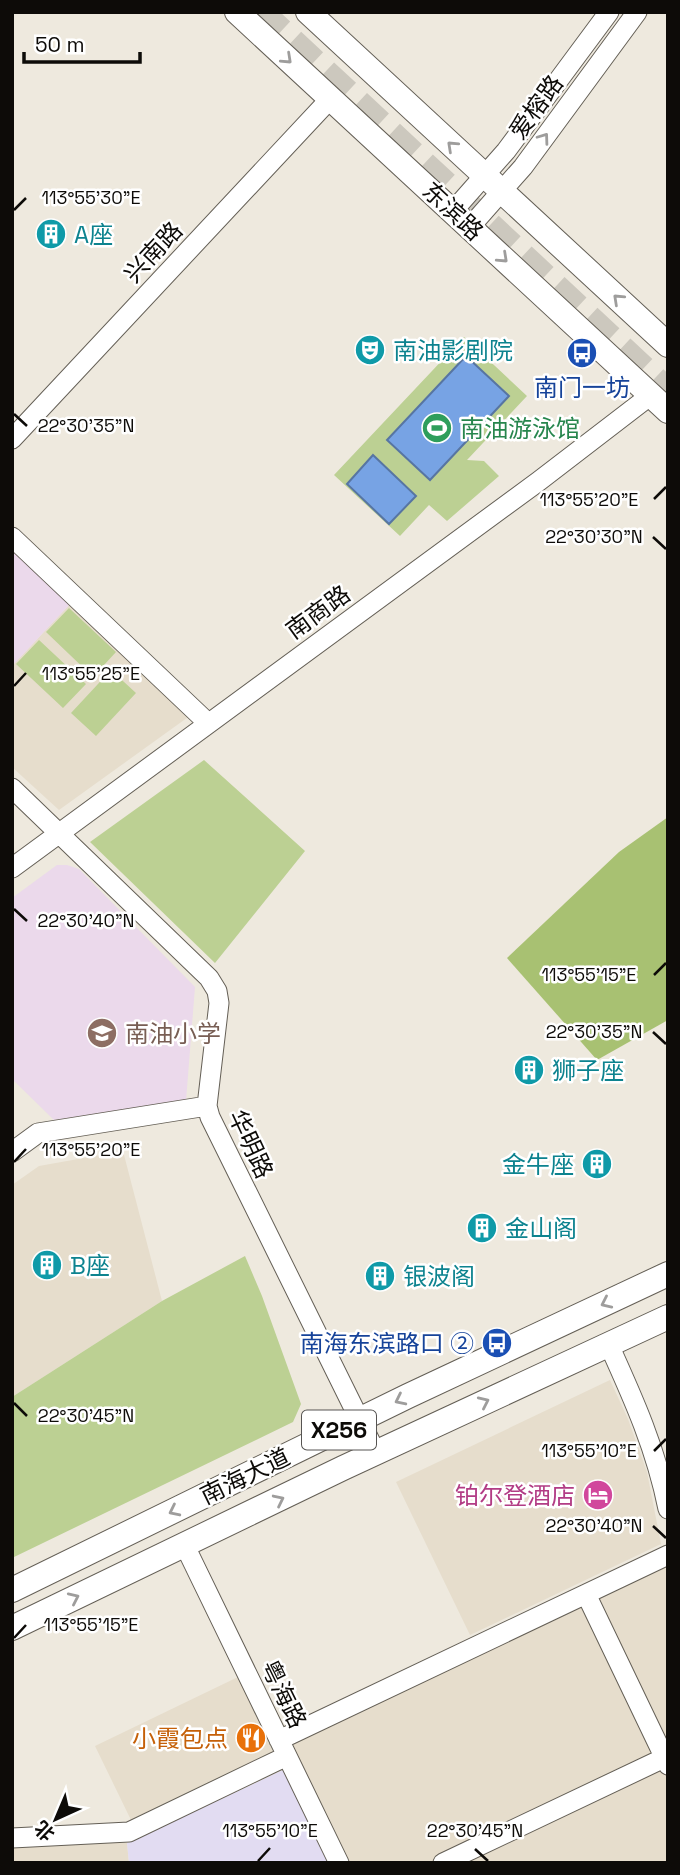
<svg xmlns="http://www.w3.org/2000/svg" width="680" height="1875" font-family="'Space Grotesk','Noto Sans SC',sans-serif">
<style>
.built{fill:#e6ddcc}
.industrial{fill:#e2dcf2}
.education{fill:#ebd9eb}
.green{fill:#bcd093}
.forest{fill:#a8c172}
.water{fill:#77a3e4;stroke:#5775a2;stroke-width:2}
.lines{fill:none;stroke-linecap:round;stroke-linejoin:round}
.highway-tunnel{stroke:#ccc8be;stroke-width:30;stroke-dasharray:30 15;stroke-linecap:butt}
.minor-casing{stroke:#645f56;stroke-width:21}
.major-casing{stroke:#645f56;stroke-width:26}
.minor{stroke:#fff;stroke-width:19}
.major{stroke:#fff;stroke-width:24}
.oneway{stroke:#9e9d9c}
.ticks{fill:none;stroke:#0d0b08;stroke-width:2.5}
.labels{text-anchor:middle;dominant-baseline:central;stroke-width:5;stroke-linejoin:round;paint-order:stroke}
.shield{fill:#fff;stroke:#565452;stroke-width:2}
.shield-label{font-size:23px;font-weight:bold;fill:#0d0b08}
.street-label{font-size:24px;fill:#0d0b08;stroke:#fff}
.culture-label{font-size:24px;fill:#0d838f;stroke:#fff;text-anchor:start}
.transit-label{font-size:24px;fill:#164399;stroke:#fff}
.leisure-label{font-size:24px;fill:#27864d;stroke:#fff;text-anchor:start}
.education-label{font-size:24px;fill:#785e54;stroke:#fff;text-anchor:start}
.hotel-label{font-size:24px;fill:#b23c85;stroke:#fff;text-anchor:end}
.food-label{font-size:24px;fill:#c56008;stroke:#fff;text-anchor:end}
.ticks-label{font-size:18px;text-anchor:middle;fill:#0d0b08;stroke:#fff;stroke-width:5;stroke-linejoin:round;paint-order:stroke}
</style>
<rect width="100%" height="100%" fill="#eee9de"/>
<!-- built -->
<path class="built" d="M71,603L191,715L59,810L12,767V666Z
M123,1151L162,1301L12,1397V1185L39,1166Z
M610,1380L628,1419L647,1472L661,1544L470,1635L396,1482Z
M665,1566L668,1578V1863H347L290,1742Z
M238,1677L273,1752L131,1820L95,1746Z
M12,1843H127L129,1863H12Z"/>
<!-- industrial -->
<path class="industrial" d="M283,1770L329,1863H129L127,1843Z"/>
<!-- education -->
<path class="education" d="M12,548L71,603L12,666Z
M57,865H67L79,869L195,987L186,1101L54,1120L12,1079V898Z"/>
<!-- green -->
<path class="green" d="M464,337L527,396L467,460L484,461L499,476L447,521L429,505L400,536L334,475Z
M69,608L116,652L93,677L46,632Z
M39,640L86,684L63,708L16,664Z
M111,670L136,693L96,736L71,713Z
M204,760L305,851L215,963L90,842Z
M245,1256L262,1296L301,1404L293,1422L12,1558V1397L162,1301Z"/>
<!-- forest -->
<path class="forest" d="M668,817V1020L597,1060L507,958L619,852Z"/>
<!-- water -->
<path class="water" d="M466,356L509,396L430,480L387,440Z
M373,455L416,496L389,524L347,484Z"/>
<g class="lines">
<!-- highway-tunnel -->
<path class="highway-tunnel" d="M258,12L668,394"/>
<!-- minor casing -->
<g class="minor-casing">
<path id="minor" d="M453,211L506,151L609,12
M470,227L523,167L637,12
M12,439L330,99
M12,537L208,723
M12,788L209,978L217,991L219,1003L207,1106L210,1117L376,1453
M12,868L539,481L651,395
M12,1152L38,1133L207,1106
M609,1345C634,1400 656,1449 668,1509
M185,1546L339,1863
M586,1594L668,1765
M279,1740L668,1555
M12,1838L129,1832L287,1756
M443,1863L664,1758"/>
</g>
<!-- major casing -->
<g class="major-casing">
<path id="major" d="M237,12L668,411
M308,12L668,345
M12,1590L408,1396L668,1274
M12,1628L343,1468L668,1317"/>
</g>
<!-- minor -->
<use href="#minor" class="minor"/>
<!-- major -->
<use href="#major" class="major"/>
</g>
<!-- one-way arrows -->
<defs><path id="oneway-chevron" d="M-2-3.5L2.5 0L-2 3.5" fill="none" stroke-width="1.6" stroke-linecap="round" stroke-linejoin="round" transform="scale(1.75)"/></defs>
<g class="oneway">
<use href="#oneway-chevron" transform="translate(287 59) rotate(43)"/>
<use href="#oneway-chevron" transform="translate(544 138) rotate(-54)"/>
<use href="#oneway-chevron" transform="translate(452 146) rotate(-137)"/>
<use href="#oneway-chevron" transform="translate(503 258) rotate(43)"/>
<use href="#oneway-chevron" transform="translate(618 299) rotate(-137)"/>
<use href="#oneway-chevron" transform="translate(606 1303) rotate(155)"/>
<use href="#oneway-chevron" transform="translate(400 1400) rotate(154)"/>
<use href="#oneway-chevron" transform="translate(484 1402) rotate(-25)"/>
<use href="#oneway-chevron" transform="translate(279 1500) rotate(-26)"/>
<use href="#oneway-chevron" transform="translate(174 1511) rotate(154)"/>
<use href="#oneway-chevron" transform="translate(74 1598) rotate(-25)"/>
</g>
<!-- ticks -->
<path class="ticks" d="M14,210L26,198M14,414L27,426M654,499L666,487M653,537L666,549M14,686L26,673M14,909L27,921M654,975L666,963M653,1032L666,1044M14,1162L26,1149M14,1403L27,1416M654,1451L666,1439M653,1526L666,1538M14,1638L26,1625M475,1849L488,1861M258,1861L270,1848"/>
<!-- icons -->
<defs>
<g id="building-disc" transform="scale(1.575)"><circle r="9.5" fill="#0f9aa8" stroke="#fff"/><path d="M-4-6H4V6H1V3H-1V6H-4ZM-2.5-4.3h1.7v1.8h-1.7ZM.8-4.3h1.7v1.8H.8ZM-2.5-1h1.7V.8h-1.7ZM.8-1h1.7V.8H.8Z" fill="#fff"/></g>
<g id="theatre-disc" transform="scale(1.575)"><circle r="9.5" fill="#0f9aa8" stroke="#fff"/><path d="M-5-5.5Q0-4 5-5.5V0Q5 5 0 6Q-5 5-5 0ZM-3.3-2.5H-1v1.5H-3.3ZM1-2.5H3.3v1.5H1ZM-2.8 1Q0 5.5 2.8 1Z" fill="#fff"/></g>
<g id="bus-disc" transform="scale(1.575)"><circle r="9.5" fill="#1a4fb4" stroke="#fff"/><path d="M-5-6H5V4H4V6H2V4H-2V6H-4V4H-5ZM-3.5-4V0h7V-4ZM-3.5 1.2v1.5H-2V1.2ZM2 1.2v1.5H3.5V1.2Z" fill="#fff"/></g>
<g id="stadium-disc" transform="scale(1.575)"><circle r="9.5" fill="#2e9e5b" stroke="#fff"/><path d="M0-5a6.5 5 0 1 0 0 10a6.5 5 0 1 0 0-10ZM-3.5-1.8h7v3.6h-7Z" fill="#fff"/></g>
<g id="school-disc" transform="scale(1.575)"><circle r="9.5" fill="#8d6e63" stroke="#fff"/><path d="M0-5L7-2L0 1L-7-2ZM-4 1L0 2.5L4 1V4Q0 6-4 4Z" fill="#fff"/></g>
<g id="hotel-disc" transform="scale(1.575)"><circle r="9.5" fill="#d1479c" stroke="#fff"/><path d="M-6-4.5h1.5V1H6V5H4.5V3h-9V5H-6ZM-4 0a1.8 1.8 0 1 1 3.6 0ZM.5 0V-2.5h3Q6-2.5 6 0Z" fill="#fff"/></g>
<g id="restaurant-disc" transform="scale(1.575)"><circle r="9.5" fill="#e8710a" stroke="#fff"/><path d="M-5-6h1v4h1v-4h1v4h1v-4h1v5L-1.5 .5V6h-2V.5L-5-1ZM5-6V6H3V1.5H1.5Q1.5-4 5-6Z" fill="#fff"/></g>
</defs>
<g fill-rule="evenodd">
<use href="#building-disc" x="51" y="234"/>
<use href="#theatre-disc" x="370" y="350"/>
<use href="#bus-disc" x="582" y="353"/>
<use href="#stadium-disc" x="437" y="428"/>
<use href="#school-disc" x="102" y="1033"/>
<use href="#building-disc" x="529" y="1070"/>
<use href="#building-disc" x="597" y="1164"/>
<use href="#building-disc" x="482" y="1228"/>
<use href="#building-disc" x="47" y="1265"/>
<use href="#building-disc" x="380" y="1276"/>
<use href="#bus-disc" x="497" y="1343"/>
<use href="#hotel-disc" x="598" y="1495"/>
<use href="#restaurant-disc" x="251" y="1738"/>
</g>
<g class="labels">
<!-- shield labels -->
<rect class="shield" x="302" y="1410.5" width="74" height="39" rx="5"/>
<g class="shield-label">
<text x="339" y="1430">X256</text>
</g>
<!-- street labels -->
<g class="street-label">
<text transform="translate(536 107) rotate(-54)">爱榕路</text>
<text transform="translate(453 211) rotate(43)">东滨路</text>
<text transform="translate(153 252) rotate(-47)">兴南路</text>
<text transform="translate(318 612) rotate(-36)">南商路</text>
<text transform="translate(251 1144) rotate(65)">华明路</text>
<text transform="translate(245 1476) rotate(-26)">南海大道</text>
<text transform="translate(284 1694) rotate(64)">粤海路</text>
</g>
<!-- culture labels -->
<g class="culture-label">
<text x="74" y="234">A座</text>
<text x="393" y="350">南油影剧院</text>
<text x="552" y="1070">狮子座</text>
<text x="574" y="1164" text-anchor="end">金牛座</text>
<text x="505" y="1228">金山阁</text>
<text x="70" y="1265">B座</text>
<text x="403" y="1276">银波阁</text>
</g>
<!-- transit labels -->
<g class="transit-label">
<text x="582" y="387">南门一坊</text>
<text x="474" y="1343" text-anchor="end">南海东滨路口 ②</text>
</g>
<!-- leisure labels -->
<g class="leisure-label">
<text x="460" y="428">南油游泳馆</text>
</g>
<!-- education labels -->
<g class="education-label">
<text x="125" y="1033">南油小学</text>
</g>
<!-- hotel labels -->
<g class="hotel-label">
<text x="575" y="1495">铂尔登酒店</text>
</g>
<!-- food labels -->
<g class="food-label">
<text x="228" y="1738">小霞包点</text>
</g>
</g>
<g class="ticks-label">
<text x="91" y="204">113°55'30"E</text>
<text x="86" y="432">22°30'35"N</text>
<text x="589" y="506">113°55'20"E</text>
<text x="594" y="543">22°30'30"N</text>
<text x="91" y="680">113°55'25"E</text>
<text x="86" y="927">22°30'40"N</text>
<text x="589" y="981">113°55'15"E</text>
<text x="594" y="1038">22°30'35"N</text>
<text x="91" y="1156">113°55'20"E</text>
<text x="86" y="1422">22°30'45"N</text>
<text x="589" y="1457">113°55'10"E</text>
<text x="594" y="1532">22°30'40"N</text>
<text x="91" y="1631">113°55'15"E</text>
<text x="270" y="1837">113°55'10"E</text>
<text x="475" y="1837">22°30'45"N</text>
</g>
<!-- border -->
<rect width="680" height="1875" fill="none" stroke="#0d0b08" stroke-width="28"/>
<!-- north arrow -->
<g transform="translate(56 1819) rotate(224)" stroke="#ffffff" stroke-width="5" paint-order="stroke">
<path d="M0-5L12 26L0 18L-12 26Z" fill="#0d0b08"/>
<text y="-10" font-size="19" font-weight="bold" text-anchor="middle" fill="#0d0b08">北</text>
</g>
<!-- scale -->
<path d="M24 52v10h116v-10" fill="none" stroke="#0d0b08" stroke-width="3.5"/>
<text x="35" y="52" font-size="21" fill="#0d0b08" stroke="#ffffff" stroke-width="5" paint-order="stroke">50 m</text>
</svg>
